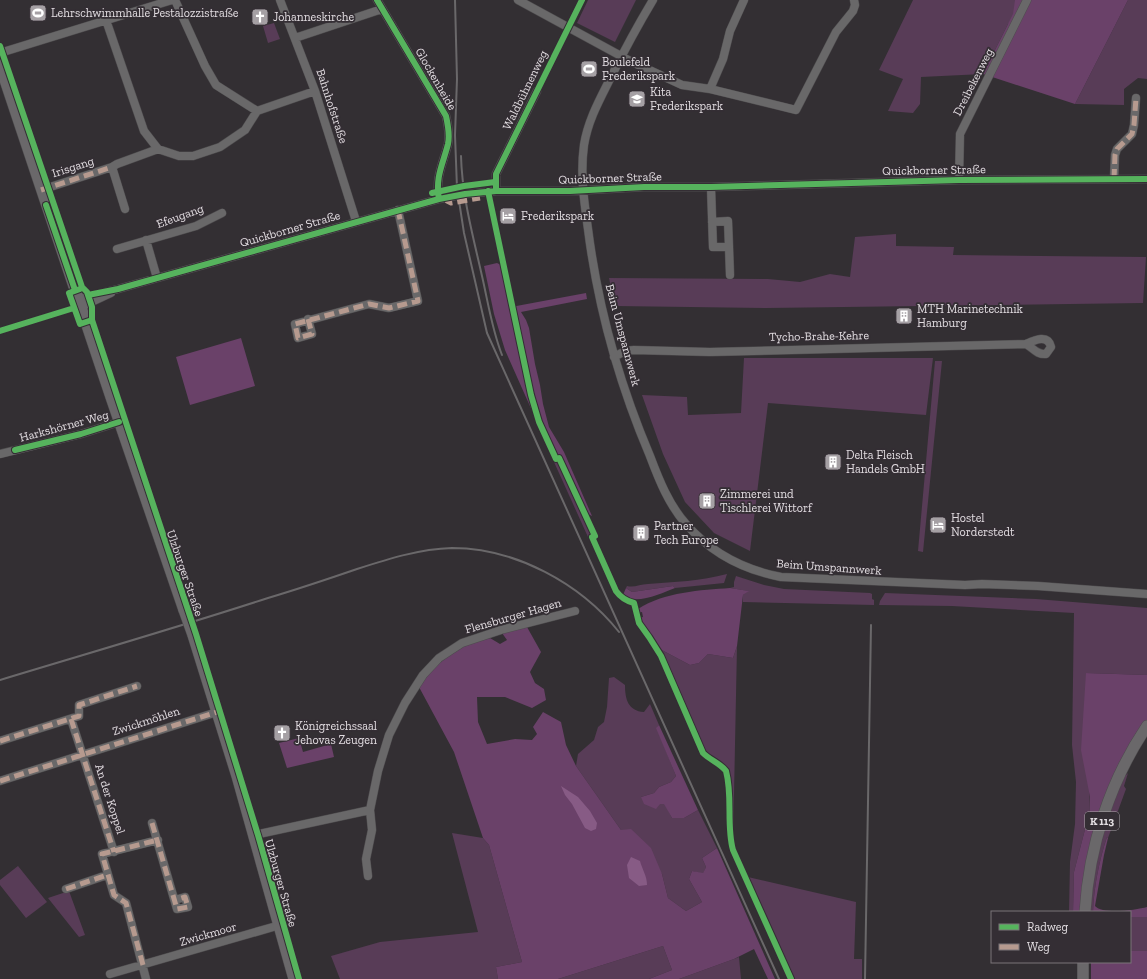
<svg xmlns="http://www.w3.org/2000/svg" width="1147" height="979" font-family="'Zilla Slab',serif">
<style>
.green{fill:#583c57}
.forest{fill:#6a4169}
.water{fill:#875b85}
.lines{fill:none;stroke-linecap:round;stroke-linejoin:round}
.minor-casing{stroke:#4e4c4e;stroke-width:9}
.major-casing{stroke:#4e4c4e;stroke-width:12}
.minor{stroke:#696869;stroke-width:8}
.major{stroke:#6a686a;stroke-width:11}
.rail{stroke:#6a686a;stroke-width:2}
.major-bridge-casing{stroke:#4e4c4e;stroke-width:12;stroke-linecap:butt}
.major-bridge{stroke:#6a686a;stroke-width:11}
.quiet{stroke:#b69a8f;stroke-width:5;stroke-dasharray:10 5;stroke-linecap:butt}
.cycleway-casing{stroke:#342e34;stroke-width:8}
.cycleway{stroke:#56b35d;stroke-width:6}
.labels{text-anchor:middle;dominant-baseline:central;stroke-width:3.5;stroke-linejoin:round;paint-order:stroke}
.shield{fill:#342e34;stroke:#aea8ad;stroke-width:1}
.shield-label{font-size:11px;font-weight:bold;fill:#e2dde1}
.poi-label{font-size:12px;fill:#e2dde1;stroke:#342e34;text-anchor:start}
.street-label{font-size:12px;fill:#e2dde1;stroke:#342e34}
</style>
<rect width="100%" height="100%" fill="#332f33"/>
<!-- green -->
<path class="green" d="M588,0H636L615,42L577,23Z
M913,0H1015L1019,17L1008,24L983,74L921,77L920,104L913,113L888,111L903,79L879,70Z
M1128,0H1147V79L1138,78L1124,89V105L1075,104Z
M274,23L280,39L268,43L263,26Z
M896,234V246L954,247L953,255L1146,257L1143,303L767,308L615,306L609,278L768,279L800,282L830,274L850,277L855,237Z
M744,358H933L926,415L768,403L750,551L714,533L685,502L663,454L642,395L687,397L688,415L741,413Z
M935,361H942L923,552L918,551Z
M559,460L593,534L588,537L554,462Z
M727,574L724,583L675,588L673,586L632,592L626,588L627,586C634,588 640,584 648,584C674,582 701,581 727,574Z
M736,576L764,585L784,589L870,593L872,594V599L874,600V605L743,602V595L748,591L730,588L734,587V582Z
M885,593L1036,599L1147,608V675L1086,673L1090,810L1074,872L1073,912H1069L1070,862L1075,824L1076,782L1072,745L1074,613L952,606L879,605L880,601Z
M737,646L733,844L748,877L856,902L854,959H862V979H792L734,848L732,843L729,777L727,769L710,757L704,751L658,648L690,665L699,663L708,654L733,658Z
M614,677L625,685C625,699 628,711 644,712L650,704L659,725L657,728L676,776L671,782L659,787L654,793L641,797L660,804H665L672,818H684L698,810L717,848L702,858L706,867L703,874L692,871L689,879L702,902L686,911L668,898L662,874L621,830L576,766L578,754L594,740L598,727L604,722L607,707L609,678Z
M1128,773L1124,786L1126,789L1108,838L1107,837C1099,861 1094,887 1093,912H1089L1092,879L1108,816L1124,777Z
M452,833L483,838L489,845L522,962L496,967L498,979H340L331,956L380,942L478,932Z
M18,866L47,902L26,918L0,885V880Z
M69,891L85,935L79,937L48,898Z
M1130,917H1147V951H1130Z
M663,946L672,970L649,979H558Z
M739,957L741,979H679L734,959Z"/>
<!-- forest -->
<path class="forest" d="M1015,0H1128L1075,104L983,74L1013,14Z
M497,263L501,265L511,307L586,293L587,299L521,312L526,320L529,328L535,364L540,385L543,404L549,427L564,452L592,516L586,513L561,459L553,458L505,350L494,314L484,266Z
M241,338L255,386L190,405L176,357Z
M673,586L675,588C662,593 635,606 623,595L626,588L632,592Z
M730,588L749,591L743,595L737,646L733,658L708,654L699,663L690,665L658,648L640,623L638,618L643,617L642,612L637,613L638,609C664,592 701,590 730,588Z
M527,627L541,652L530,672L535,683L544,689L546,700L532,708L505,697H477L478,722L487,744L515,739L532,740L537,734L533,727L543,712L561,722L566,745L576,766L621,830L631,829L651,848L662,874L668,898L686,911L702,902L689,879L692,871L703,873L706,867L702,858L717,848L775,979H768L754,949L734,959L679,979H649L672,970L663,946L558,979H498L496,967L522,962L489,845L483,838L454,752L419,687C430,671 445,656 463,647C471,643 481,641 490,638L500,644L507,640L502,633Z
M1086,673L1147,675V722L1125,757L1080,912H1073L1074,872L1090,810V797L1081,750Z
M659,725L698,810L684,818H672L664,804H660L656,809L644,804L641,797L654,793L659,787L671,782L676,776L656,728Z
M299,738L303,752L331,744L334,757L287,768L279,743Z
M1107,837L1108,838L1104,855L1095,906C1103,915 1136,910 1147,907V917H1130V912H1093C1094,887 1099,861 1107,837Z
M1130,951H1147V979H1091V962H1130Z"/>
<!-- water -->
<path class="water" d="M561,786L578,797L590,811L597,823L596,829L591,831L585,828L572,804L565,795Z
M631,857L640,861C642,869 647,876 647,885L639,886L629,878L627,865Z"/>
<g class="lines">
<!-- minor casing -->
<g class="minor-casing">
<path id="minor" d="M175,0L205,66L216,85L257,111L315,91
M280,0L315,91L356,221
M377,0L446,116C448,125 450,135 448,144C443,164 435,177 439,199
M518,0L632,62L682,85L710,89L796,110L836,32L853,11L855,5L854,0
M653,0C638,25 624,51 611,77C600,99 588,120 584,145C580,174 584,201 588,229C598,308 619,383 650,456C659,480 669,505 686,524C711,553 745,570 781,577L965,585L982,584L1038,586L1147,594
M106,20L144,131L158,149L179,156H193L220,147L245,130L257,111
M295,38L382,9
M0,53L172,0
M710,89L723,59L730,31L744,0
M112,167L125,209
M1114,179L1115,155L1117,149L1132,134L1134,125L1136,98
M959,180L960,134L1027,0
M711,187L713,247H729L730,275
M41,190L112,167L117,164L158,149
M496,191V174L537,91
M712,222L728,221L729,247
M146,240L157,278
M117,249L196,226L222,213
M78,299L118,289L439,199L465,194L496,191H570L644,187H711L959,180L1147,179
M81,307L111,293
M308,319L312,334L298,338L295,324L369,304L389,308L418,301L398,210
M614,357L625,351L634,350L710,352L1026,344C1035,340 1048,334 1051,347L1046,354C1037,355 1033,348 1026,344
M0,454L81,434L119,422
M71,719L114,852
M0,741L79,716V705L137,686
M0,781L217,712
M152,823L177,909L188,907L185,897L175,900
M254,835L370,810
M368,876L366,859L372,830L370,810L378,771L389,735L405,703L423,675L439,658L462,643L501,630L575,611
M66,889L107,875
M110,974L280,925
M146,979L126,903L114,895L102,854L158,840"/>
</g>
<!-- major casing -->
<g class="major-casing">
<path id="major" d="M0,65L111,397L184,610
M193,635L237,776L294,979
M1085,912C1089,846 1110,781 1147,726
M1083,979V962"/>
</g>
<!-- minor -->
<use href="#minor" class="minor"/>
<!-- major -->
<use href="#major" class="major"/>
<!-- rail -->
<path class="rail" d="M455,0L457,79L455,135L457,188L464,233L487,333L779,979
M461,156C462,196 473,236 482,276C488,302 492,330 502,355
M0,680C89,653 179,627 268,598C298,589 328,579 357,569C388,559 419,549 452,548C515,548 580,583 619,632
M865,979L871,625"/>
<!-- major-bridge casing -->
<g class="major-bridge-casing">
<path id="major-bridge" d="M184,610L193,635"/>
</g>
<!-- major-bridge -->
<use href="#major-bridge" class="major-bridge"/>
<!-- quiet -->
<path class="quiet" d="M1114,179L1115,155L1117,149L1132,134L1134,125L1136,98
M41,190L112,167
M446,197L447,201L451,203L480,198
M308,319L312,334L298,338L295,324L369,304L389,308L418,301L398,210
M71,719L114,852
M0,741L79,716V705L137,686
M0,781L217,712
M152,823L177,909L188,907L185,897L175,900
M66,889L107,875
M143,965L126,903L114,895L102,854L158,840"/>
<!-- cycleway casing -->
<g class="cycleway-casing">
<path id="cycleway" d="M377,0L446,116C448,125 450,135 448,144C443,164 435,177 439,199
M0,46L82,287L87,292L92,307V320L196,634L258,835L299,979
M488,191L531,395L539,422L556,459L559,458L595,536L592,537L616,591C621,598 626,601 634,603L639,623L649,637L661,656L703,753C710,760 720,763 726,771C733,797 726,825 733,850L791,979
M496,191V174L582,0
M432,193L464,186L495,182
M46,205L75,290
M80,289L69,293L80,324L92,320
M88,295L118,289L439,199L465,194L496,191H570L644,187H711L959,180L1147,179
M0,331L74,308
M15,450L81,434L119,422"/>
</g>
<!-- cycleway -->
<use href="#cycleway" class="cycleway"/>
</g>
<!-- icons -->
<defs>
<g id="stadium-square" transform="scale(0.9)"><rect x="-9" y="-9" width="18" height="18" rx="4" fill="#a5a0a4" stroke="#342e34"/><path d="M0-5a6.5 5 0 1 0 0 10a6.5 5 0 1 0 0-10ZM-3.5-1.8h7v3.6h-7Z" fill="#fff"/></g>
<g id="church-square" transform="scale(0.9)"><rect x="-9" y="-9" width="18" height="18" rx="4" fill="#a5a0a4" stroke="#342e34"/><path d="M-1.2-6h2.4v3.5h3.3v2.4h-3.3V6h-2.4V-.1h-3.3v-2.4h3.3Z" fill="#fff"/></g>
<g id="school-square" transform="scale(0.9)"><rect x="-9" y="-9" width="18" height="18" rx="4" fill="#a5a0a4" stroke="#342e34"/><path d="M0-5L7-2L0 1L-7-2ZM-4 1L0 2.5L4 1V4Q0 6-4 4Z" fill="#fff"/></g>
<g id="hotel-square" transform="scale(0.9)"><rect x="-9" y="-9" width="18" height="18" rx="4" fill="#a5a0a4" stroke="#342e34"/><path d="M-6-4.5h1.5V1H6V5H4.5V3h-9V5H-6ZM-4 0a1.8 1.8 0 1 1 3.6 0ZM.5 0V-2.5h3Q6-2.5 6 0Z" fill="#fff"/></g>
<g id="building-square" transform="scale(0.9)"><rect x="-9" y="-9" width="18" height="18" rx="4" fill="#a5a0a4" stroke="#342e34"/><path d="M-4-6H4V6H1V3H-1V6H-4ZM-2.5-4.3h1.7v1.8h-1.7ZM.8-4.3h1.7v1.8H.8ZM-2.5-1h1.7V.8h-1.7ZM.8-1h1.7V.8H.8Z" fill="#fff"/></g>
</defs>
<g fill-rule="evenodd">
<use href="#stadium-square" x="38" y="13"/>
<use href="#church-square" x="260" y="17"/>
<use href="#stadium-square" x="589" y="69"/>
<use href="#school-square" x="637" y="99"/>
<use href="#hotel-square" x="508" y="216"/>
<use href="#building-square" x="904" y="316"/>
<use href="#building-square" x="833" y="462"/>
<use href="#building-square" x="707" y="501"/>
<use href="#hotel-square" x="938" y="525"/>
<use href="#building-square" x="641" y="533"/>
<use href="#church-square" x="282" y="733"/>
</g>
<g class="labels">
<!-- shield labels -->
<rect class="shield" x="1085" y="812" width="34" height="18" rx="3"/>
<g class="shield-label">
<text x="1102" y="821">K 113</text>
</g>
<!-- poi labels -->
<g class="poi-label">
<text x="51" y="13">Lehrschwimmhalle Pestalozzistraße</text>
<text x="273" y="17">Johanneskirche</text>
<text x="602" y="62">Boulefeld<tspan x="602" dy="14">Frederikspark</tspan></text>
<text x="650" y="92">Kita<tspan x="650" dy="14">Frederikspark</tspan></text>
<text x="521" y="216">Frederikspark</text>
<text x="917" y="309">MTH Marinetechnik<tspan x="917" dy="14">Hamburg</tspan></text>
<text x="846" y="455">Delta Fleisch<tspan x="846" dy="14">Handels GmbH</tspan></text>
<text x="720" y="494">Zimmerei und<tspan x="720" dy="14">Tischlerei Wittorf</tspan></text>
<text x="951" y="518">Hostel<tspan x="951" dy="14">Norderstedt</tspan></text>
<text x="654" y="526">Partner<tspan x="654" dy="14">Tech Europe</tspan></text>
<text x="295" y="726">Königreichssaal<tspan x="295" dy="14">Jehovas Zeugen</tspan></text>
</g>
<!-- street labels -->
<g class="street-label">
<text transform="translate(436 79) rotate(60)">Glockenheide</text>
<text transform="translate(973 82) rotate(-63)">Dreibekenweg</text>
<text transform="translate(525 90) rotate(-64)">Waldbühnenweg</text>
<text transform="translate(332 106) rotate(72)">Bahnhofstraße</text>
<text transform="translate(73 167) rotate(-18)">Irisgang</text>
<text transform="translate(934 170) rotate(-1)">Quickborner Straße</text>
<text transform="translate(610 178) rotate(-2)">Quickborner Straße</text>
<text transform="translate(180 216) rotate(-20)">Efeugang</text>
<text transform="translate(290 229) rotate(-16)">Quickborner Straße</text>
<text transform="translate(623 335) rotate(75)">Beim Umspannwerk</text>
<text transform="translate(819 336) rotate(-1)">Tycho-Brahe-Kehre</text>
<text transform="translate(64 426) rotate(-15)">Harkshörner Weg</text>
<text transform="translate(829 567) rotate(4)">Beim Umspannwerk</text>
<text transform="translate(185 573) rotate(71)">Ulzburger Straße</text>
<text transform="translate(513 616) rotate(-16)">Flensburger Hagen</text>
<text transform="translate(146 721) rotate(-18)">Zwickmöhlen</text>
<text transform="translate(110 799) rotate(72)">An der Koppel</text>
<text transform="translate(281 883) rotate(74)">Ulzburger Straße</text>
<text transform="translate(208 934) rotate(-16)">Zwickmoor</text>
</g>
</g>
<!-- legend -->
<rect x="991" y="911" width="140" height="52" fill="#342e34" stroke="#7a7479"/>
<rect x="999" y="924" width="20" height="6" fill="#56b35d" stroke="#7a7479"/>
<text x="1027" y="931" font-size="12" fill="#e2dde1">Radweg</text>
<rect x="999" y="944" width="20" height="6" fill="#b69a8f" stroke="#7a7479"/>
<text x="1027" y="951" font-size="12" fill="#e2dde1">Weg</text>
</svg>
